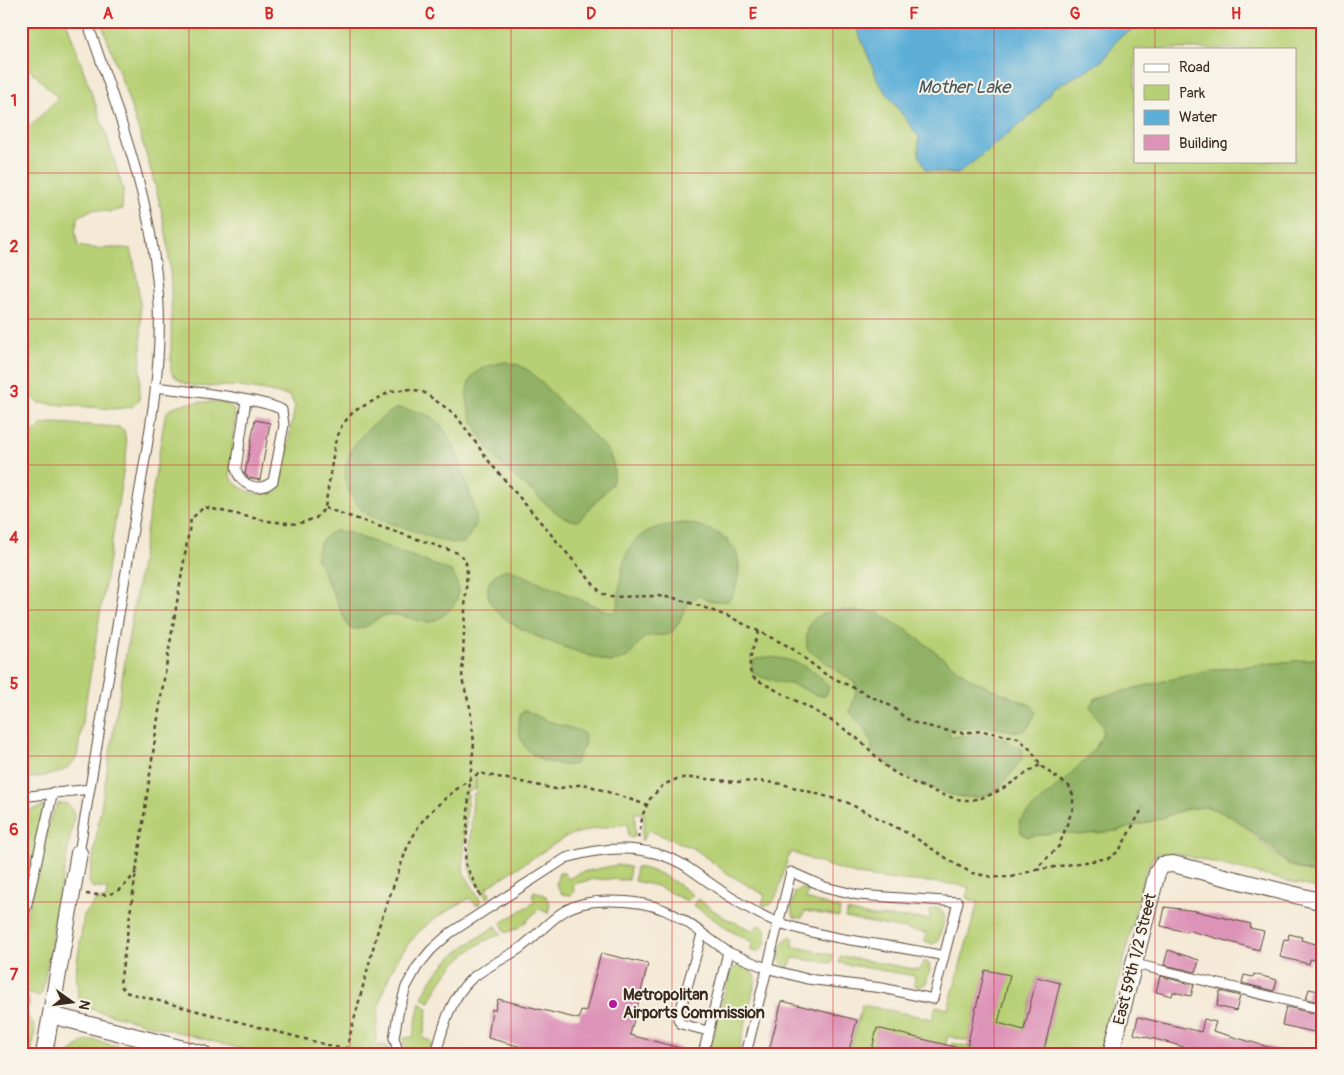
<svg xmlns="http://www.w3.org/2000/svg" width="1344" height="1075" font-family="Pangolin,sans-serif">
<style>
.green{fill:#b7d075;stroke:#797d4a;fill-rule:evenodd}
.forest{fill:#91b266;stroke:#666e42}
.water{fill:#5dafd8;stroke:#4c6c7b}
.building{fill:#dd93b7}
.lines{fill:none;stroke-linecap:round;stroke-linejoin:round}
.service-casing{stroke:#574739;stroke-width:11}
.minor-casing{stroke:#574739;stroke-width:18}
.path{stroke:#574739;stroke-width:2.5;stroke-dasharray:4 4;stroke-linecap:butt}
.service{stroke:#fff;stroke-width:9}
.minor{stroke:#fff;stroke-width:16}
.grid{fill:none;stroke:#d62828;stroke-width:1;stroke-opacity:0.55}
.poi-dot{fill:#b5179e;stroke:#f7f3e8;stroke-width:2}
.labels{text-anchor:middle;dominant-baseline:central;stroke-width:4;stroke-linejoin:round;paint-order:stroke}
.street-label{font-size:16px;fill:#3b2a1e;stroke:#f7f3e8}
.poi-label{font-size:16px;font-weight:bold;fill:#3b2a1e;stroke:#f7f3e8;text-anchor:start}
.water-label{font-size:18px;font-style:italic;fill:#47595f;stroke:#f7f3e8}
.neatline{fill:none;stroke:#d62828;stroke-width:2}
.grid-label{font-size:16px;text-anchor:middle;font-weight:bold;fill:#d62828}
</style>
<rect width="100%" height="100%" fill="#f7f3e8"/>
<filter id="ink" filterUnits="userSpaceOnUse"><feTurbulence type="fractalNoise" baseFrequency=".02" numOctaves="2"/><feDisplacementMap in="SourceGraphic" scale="10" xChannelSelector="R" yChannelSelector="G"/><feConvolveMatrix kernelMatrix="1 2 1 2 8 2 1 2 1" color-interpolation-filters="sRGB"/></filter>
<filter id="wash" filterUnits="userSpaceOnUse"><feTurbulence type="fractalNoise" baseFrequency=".0096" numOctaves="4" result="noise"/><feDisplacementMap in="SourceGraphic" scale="20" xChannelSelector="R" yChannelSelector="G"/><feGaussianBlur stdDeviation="1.12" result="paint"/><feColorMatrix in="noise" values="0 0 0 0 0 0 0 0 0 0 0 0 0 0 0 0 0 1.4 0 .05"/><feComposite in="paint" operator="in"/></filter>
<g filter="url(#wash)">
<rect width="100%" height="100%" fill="#f4e9d5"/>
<!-- green -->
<path class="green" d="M21,21H66L106,134L123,189L122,209L109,212L93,209L78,217L75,231L78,246C97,251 112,246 131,249C144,302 142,346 139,400L132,407L115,409L39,403L21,386V136L58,98L21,61Z
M101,21H854L879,83L919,137V154L941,174H958L1036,111L1053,89L1102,61L1119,37L1148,21H1323V658L1209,670L1140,824C1162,821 1182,806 1206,807C1239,808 1262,848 1287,863C1297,869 1311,873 1323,877V890L1175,853L1164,855L1161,852L1153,857L1145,873L1101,1054H1043L1060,983L1037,977L1019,1049L993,1043L1009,976L986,970L968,1041L948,1036L943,1054H849L862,1005L933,1019L936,1006L948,1009L978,902L966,898L969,887C935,880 900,882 865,876C840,871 815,861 791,852C783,865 780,898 770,905L763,906L762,903L765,895L728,874L695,849L648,830L644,839L641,840L645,815L635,812V836L632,838L628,836V824L593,829L567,836L486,888L490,895L487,899L472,877L469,865L473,794H476V779L475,789L463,793L468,795L463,865L464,873L480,899V904L476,905L470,898C453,908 433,918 419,932C389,962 375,1004 376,1045H386L390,1054H365V1051L354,1047L352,1054H261L86,1008L78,997L76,970L84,915L96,900L106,899L107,889L92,887L89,881L165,416C166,415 169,409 170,409C177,402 218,400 228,404C233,407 234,411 235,417L230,476C239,494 270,501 281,482L295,406L290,396C274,393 257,389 240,387C216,383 188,395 171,372C171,320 174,265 162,213C147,148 123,85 101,21ZM1135,49H1295V161H1135Z
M54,423L118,427L124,430L127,448L77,756C67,777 42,776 21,779V445L42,424Z
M58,804C69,801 73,808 74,817L42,993L39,996L26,992L23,997L29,999L30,1005L23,1006L21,1010C40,1028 35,1029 31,1054H21V939L50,818Z
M44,806V814L21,913V813Z
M617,865L630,867L628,880L595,879L573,884L574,892L571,895L562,894L556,884L559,873H564L568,879L582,872Z
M636,867C658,870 676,882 693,895L687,901L657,886L634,881Z
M803,888L808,891L806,899L840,909L839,917L805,911L802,918L794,917L791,908L795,892Z
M534,891L545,895L550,904L548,913L539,909L520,927L506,933L501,923L535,902L532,896Z
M698,899L723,917L754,931L758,925L764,927C769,935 766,947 758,952L751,951L752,942L729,930L693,905Z
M935,908L941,910L945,918L938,941L933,944L925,941L926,933L845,918L847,911L869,916L930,919V910Z
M496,926L501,934C468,946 444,970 430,1002L422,998C437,962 465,946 496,926Z
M791,936L794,939L792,946L833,955L832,963L793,958L789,967L782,964L779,958L783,942Z
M840,956L920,970L924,961L929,964L930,971L926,983L920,987L914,985L915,976L839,963Z
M738,965L750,969L756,979L738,1054H709L730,971Z
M420,1002L428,1009L423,1039L429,1040L432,1043L427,1054L408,1051L403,1043L404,1038L413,1037Z
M94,1040L146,1054H68L83,1042Z
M952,1043L991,1052L992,1049L1011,1054C993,1054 966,1050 949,1054Z"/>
<!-- forest -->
<path class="forest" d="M506,362L519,365L531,372L608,451L613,463L614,473L612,484L578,521C560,520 547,504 534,493C524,485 514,477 505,468C486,450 449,394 477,372C485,365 496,364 506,362Z
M397,408C409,410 423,412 434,419C456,434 467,489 476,513V525L464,543C445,544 428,536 409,529C398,525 370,518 363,511C323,471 358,430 397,408Z
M687,523C716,529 745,542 738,577C736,587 735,594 728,601H710L698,596C682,604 684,617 674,630C667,638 658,634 649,636C631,642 640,660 609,662C581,652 482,627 488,588C490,576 498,572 508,569L612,613L618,607C622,553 626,526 687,523Z
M335,531L347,532L451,571C464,589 458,608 439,618C435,620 432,622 428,622C416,621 403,614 390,615C371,616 370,633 349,628L316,557C318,544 322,537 335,531Z
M841,610L878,613L907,630L972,680L1032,706L1035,712C1032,721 1029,729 1020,732L988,727L950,729L949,737L984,734L1001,738L1022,749L1023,757C1013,770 1005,786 990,794C958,809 895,773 872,751C872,733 861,725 850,712L857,688L855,683L807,649C805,620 813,614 841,610Z
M764,657C789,657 812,666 829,686L827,694C820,699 809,691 802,688C785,681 768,682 753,673L752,666L754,660Z
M1323,658V877L1288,864L1255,833L1229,815L1207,807L1184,809L1159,819L1117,831L1078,835L1058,832L1027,837L1021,833L1019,821C1035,804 1102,752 1103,732C1104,724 1093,713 1090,705L1096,698L1209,670Z
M525,710L548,721L580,731L584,734L585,743L575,764C568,767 559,764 552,763C526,757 515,739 520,714Z"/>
<!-- water -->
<path class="water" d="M854,21H1148L1119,37L1102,61L1053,89L1036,111L958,174L926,170L919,154V137L879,83Z"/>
<g id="blocks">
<!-- building -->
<path class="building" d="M255,420L270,423L260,480L249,478L245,474Z
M1165,907L1196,911L1251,924L1250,928L1264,931L1259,950L1187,930L1186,932L1161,926Z
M1289,934L1302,937L1301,940L1323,946V962L1310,959L1309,964L1280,957L1284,939L1288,940Z
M1168,950L1199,960L1196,972L1164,965Z
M601,953L648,964L630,1035L688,1050L687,1054H549L488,1038L492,1009L495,1010L498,999L579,1019L581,1010L586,1011Z
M985,970L1010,975L998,1023L1024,1030L1037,977L1060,983L1043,1054H1011L992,1049L991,1052L967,1046Z
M1254,974L1277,980L1274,991L1242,983L1244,975L1253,977Z
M1160,976L1194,985L1191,996L1173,992L1172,996L1156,992Z
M1309,989L1323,992L1320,1002L1306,999Z
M1220,991L1240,996L1236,1011L1217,1006Z
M782,1001L857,1020L848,1054H768Z
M1286,1007L1317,1014L1314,1032L1282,1025Z
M1138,1017L1201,1032L1204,1019L1216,1022L1213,1031L1279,1050V1054H1210L1166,1042L1134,1034Z
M877,1028L963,1049L962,1054H871Z"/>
</g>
</g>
<g filter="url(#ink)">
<use href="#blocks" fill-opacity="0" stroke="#574739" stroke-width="1"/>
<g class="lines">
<!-- service casing -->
<g class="service-casing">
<path id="service" d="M156,387C183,391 263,398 282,410L284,425L273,481C259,493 241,486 236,469L246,400
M21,797L90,789
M79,853C98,745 115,637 133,529C145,456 162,380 159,305C154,205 119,114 87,21
M21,929L53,792
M702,934L678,1019L681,1024L708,1031
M728,952L766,968L807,979L882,988L933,999L958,902L858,895L825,887L791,872L746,1054
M1135,964L1323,1009
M399,1054L394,1038L398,1014L406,987L417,967L431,950L450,933L566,858C606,846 650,844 687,867C716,887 744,909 777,922C831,941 889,944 944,956
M436,1054C443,1027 450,999 471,979C485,967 504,959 519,949C534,938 546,924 560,914C575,903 592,901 610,901C670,901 683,921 728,952L703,1054"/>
</g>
<!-- minor casing -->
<g class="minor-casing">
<path id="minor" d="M51,1015L203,1054
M44,1054L79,853
M1111,1054L1157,873L1162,865L1173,864L1323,902"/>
</g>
<!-- path -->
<path class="path" d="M325,508L458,553L464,558L467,566L462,679L470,707L474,743L470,779L465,863L482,899
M759,631C754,646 746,662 752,677C787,697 826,714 858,739C869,747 877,760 888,768C902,779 952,802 969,800C997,798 1017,777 1040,765
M1036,870L1109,858L1119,851L1143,807
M86,894C113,897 120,893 136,872
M346,1050L379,926L407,848L419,825L430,812L454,791L479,773L555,789L584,784L647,805
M362,1054L125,992L120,984L161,697L191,519L204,507L267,521L297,524L316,518L325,508L335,443L342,425L354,411L392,391L411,389L423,392L455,414L491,464L601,593L610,597L658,596L674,598L700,606L732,618L790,647L825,674L893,707L905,718L918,724L958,733L982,731L1018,738L1031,750L1042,767L1069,786L1073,795V808L1059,846L1035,870L1011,877H992L972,873L957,865L911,835L846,802L782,784L760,781L736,782L698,778H679L663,785L649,800L643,814L638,840"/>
<!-- service -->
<use href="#service" class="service"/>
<!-- minor -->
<use href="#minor" class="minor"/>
</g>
</g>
<!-- grid -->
<path class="grid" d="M189,21V1054M350,21V1054M511,21V1054M672,21V1054M833,21V1054M994,21V1054M1155,21V49M1155,161V1054M21,173H1323M21,319H1323M21,465H1323M21,610H1323M21,756H1323M21,902H1323"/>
<!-- markers -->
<circle class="poi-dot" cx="613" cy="1004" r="5"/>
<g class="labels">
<!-- street labels -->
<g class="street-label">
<text transform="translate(1135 959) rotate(-76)">East 59th 1/2 Street</text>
</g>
<!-- poi labels -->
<g class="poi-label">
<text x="623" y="995">Metropolitan<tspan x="623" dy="18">Airports Commission</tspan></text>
</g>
<!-- water labels -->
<g class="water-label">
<text x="964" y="87">Mother Lake</text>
</g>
</g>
<!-- margin -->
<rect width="1344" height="1075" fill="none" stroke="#f7f3e8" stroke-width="55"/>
<!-- legend -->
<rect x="1134" y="48" width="162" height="115" fill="#f7f3e8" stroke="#aca397"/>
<rect x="1144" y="64" width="25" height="8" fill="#ffffff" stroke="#aca397"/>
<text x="1179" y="72" font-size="15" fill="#3b2a1e">Road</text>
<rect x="1144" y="85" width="25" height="15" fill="#b7d075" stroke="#aca397"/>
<text x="1179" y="98" font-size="15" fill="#3b2a1e">Park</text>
<rect x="1144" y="110" width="25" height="15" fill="#5dafd8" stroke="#aca397"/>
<text x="1179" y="122" font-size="15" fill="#3b2a1e">Water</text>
<rect x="1144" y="135" width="25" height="15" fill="#dd93b7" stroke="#aca397"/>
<text x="1179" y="148" font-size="15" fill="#3b2a1e">Building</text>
<!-- north arrow -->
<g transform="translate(72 1002) rotate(104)" stroke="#f7f3e8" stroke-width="4" paint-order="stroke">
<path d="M0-4L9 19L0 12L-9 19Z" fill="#3b2a1e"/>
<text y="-8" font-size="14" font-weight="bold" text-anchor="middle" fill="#3b2a1e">N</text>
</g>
<rect x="28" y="28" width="1288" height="1020" class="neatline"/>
<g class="grid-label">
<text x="108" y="19">A</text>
<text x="269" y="19">B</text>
<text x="430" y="19">C</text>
<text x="591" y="19">D</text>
<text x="753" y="19">E</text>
<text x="914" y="19">F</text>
<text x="1075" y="19">G</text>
<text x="1236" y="19">H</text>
<text x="14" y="106">1</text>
<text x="14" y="252">2</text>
<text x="14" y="397">3</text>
<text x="14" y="543">4</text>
<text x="14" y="689">5</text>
<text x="14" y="835">6</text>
<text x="14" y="980">7</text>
</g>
</svg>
